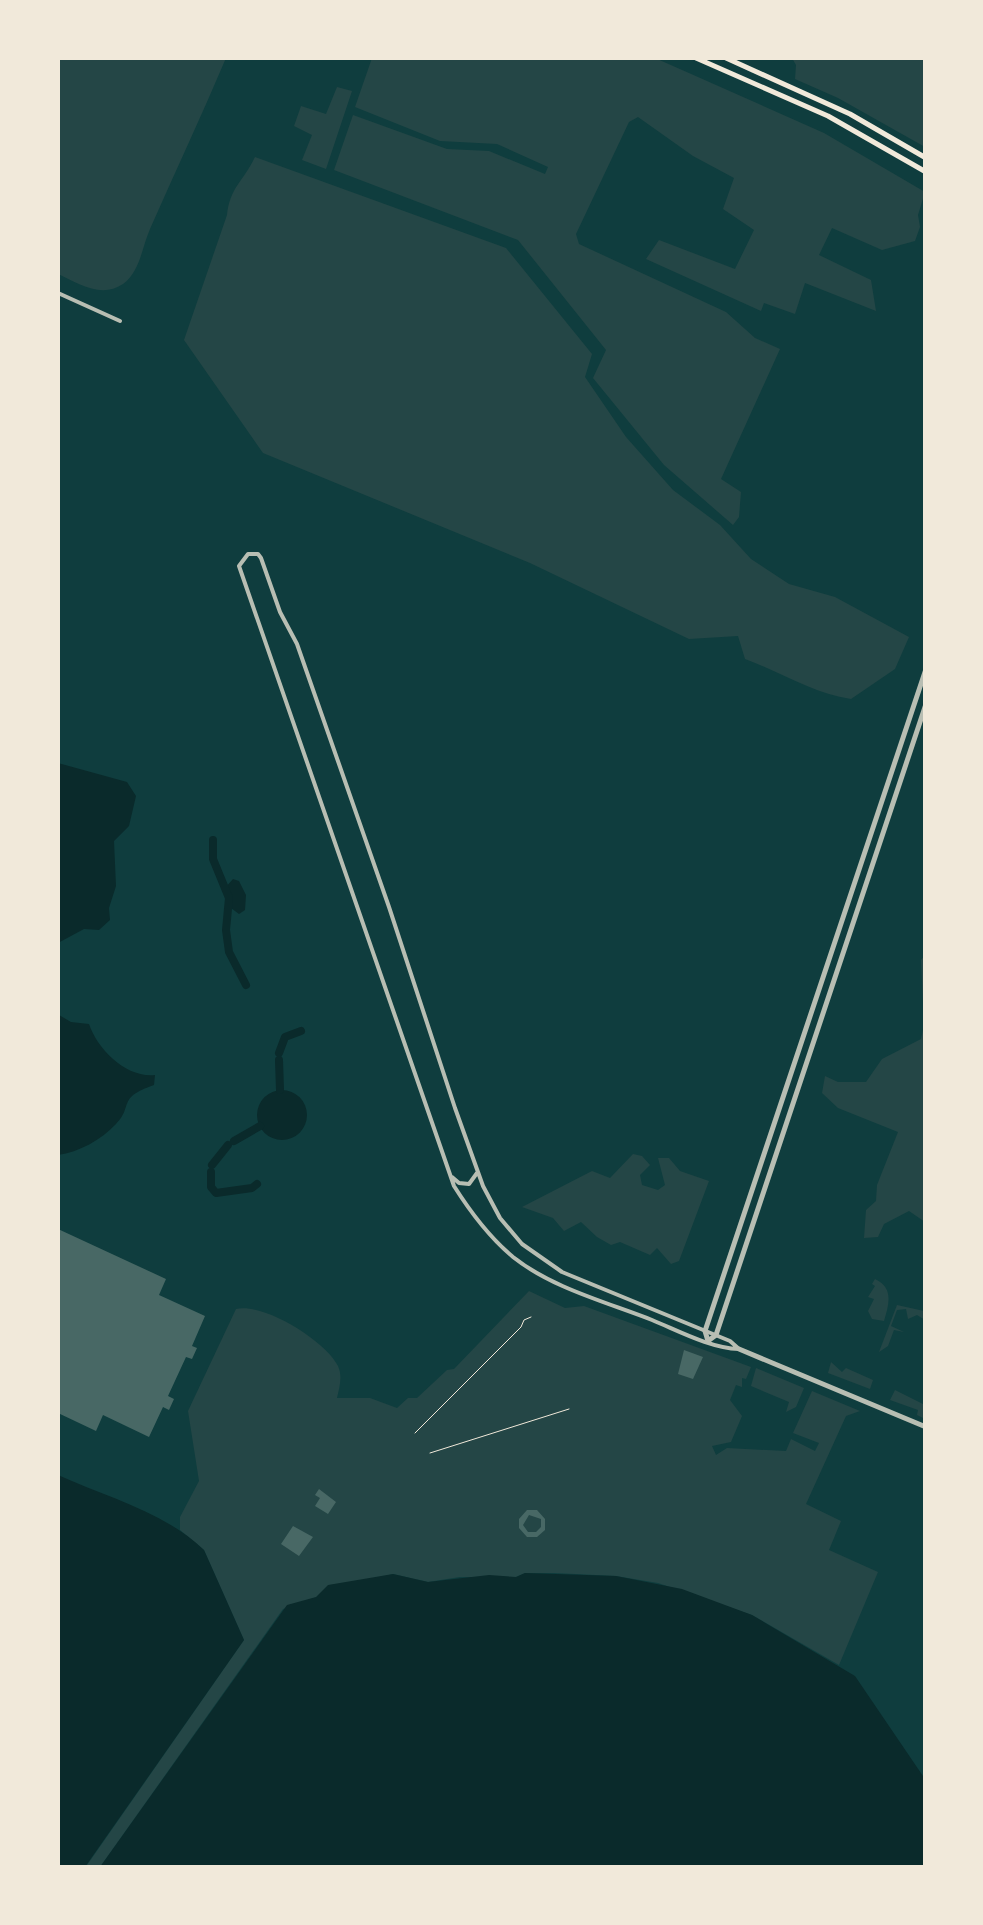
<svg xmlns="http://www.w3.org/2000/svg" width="983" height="1925" font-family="'Exo 2',sans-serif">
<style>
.green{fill:#244646}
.water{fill:#0a2a2b}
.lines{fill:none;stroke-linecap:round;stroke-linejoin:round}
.canal{stroke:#0a2a2b;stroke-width:8}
.building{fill:#486865;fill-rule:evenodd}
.path{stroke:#f1e9da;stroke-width:1}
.minor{stroke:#b8beb3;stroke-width:4}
.tertiary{stroke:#b8beb3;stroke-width:5}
.secondary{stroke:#f1e9da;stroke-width:5}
</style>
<rect width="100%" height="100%" fill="#0f3d3e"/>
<!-- green -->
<path class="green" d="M58,58H226C202,115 175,172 150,229C142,247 140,272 123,284C101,299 78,283 58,274Z
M372,58H655L824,133L925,192L918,215L920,227L915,241L882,250L832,228L819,255L871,280L876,311L805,283L795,314L764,303L761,311L646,259L659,240L735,269L754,230L723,209L734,178L693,156L638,117L629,122L576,234L579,244L726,312L755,338L780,349L721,479L741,492L739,517L733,525L664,465L593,378L606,350L518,240L334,170L353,115L447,149L489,151L545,174L548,167L497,144L440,141L355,107Z
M792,58H925V147L838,98L795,79L796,65Z
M337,87L352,91L326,169L302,160L312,135L294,126L301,106L326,114Z
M255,157L506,248L592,354L585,377L626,437L673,490L720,525L751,559L789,584L835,597L909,637L895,669L851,699C814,694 781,672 745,659L738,636L689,639L530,563L263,453L184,340L227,215C230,187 243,182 255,157Z
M925,955V1222L909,1211L884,1224L878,1237L864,1238L866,1210L876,1201L877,1185L898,1132L838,1108L822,1093L825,1076L838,1082H866L882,1059L921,1039L924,1025L921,960Z
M633,1154L642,1156L650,1165L640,1175L642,1185L658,1190L665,1185L658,1158H669L680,1171L709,1181L679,1261L671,1264L657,1248L650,1255L620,1242L611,1245L597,1237L581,1222L564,1231L553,1218L522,1207L592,1171L610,1178Z
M875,1279C894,1288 889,1304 884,1321L872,1319L868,1311L874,1299L868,1297L875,1286L872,1284Z
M529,1291L565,1308L584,1306L751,1367L746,1379L742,1378V1387L736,1385L730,1400L742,1416L731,1442L712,1446L716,1455L727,1448L786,1451L791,1439L815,1451L819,1443L793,1433L812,1391L860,1411L846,1416L806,1504L841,1521L829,1550L878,1572L839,1665L752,1615L658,1583L616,1576L554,1573H525L516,1577H460L428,1582L393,1574L370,1580L283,1609L100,1867L85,1868L244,1640L204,1550L180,1530V1517L199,1481L188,1411L236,1309C263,1302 326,1341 338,1366C343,1377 339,1388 337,1398H370L397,1408L408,1398H417L447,1370L454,1369Z
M897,1305L924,1311L925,1320L917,1315L908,1319L906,1309L897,1310L891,1326L904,1332L894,1330L888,1346L879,1352Z
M831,1362L842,1372L846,1368L873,1380L870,1389L828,1373Z
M756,1368L804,1388L796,1407L786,1412L789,1402L751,1386Z
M895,1390L925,1405V1419L917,1415L918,1410L890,1400Z"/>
<!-- water -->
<path class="water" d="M58,763L127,782L136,796L129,826L114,841L116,886L109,908L110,920L99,930L84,929L58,943Z
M233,879L239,881L246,895L245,910L239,914L227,905L225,888Z
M58,1007L59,1015L71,1022L89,1024C98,1050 126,1078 155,1075L154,1085C116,1098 134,1106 116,1124C101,1140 79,1152 58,1155Z
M257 1115a25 25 0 1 1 50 0a25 25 0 1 1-50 0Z
M58,1475C106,1497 165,1512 204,1550L244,1640L85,1867H58Z
M525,1573L616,1576L682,1589L752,1615L855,1676L925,1779V1867H100L287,1605L316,1597L328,1585L393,1574L428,1582L489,1575L516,1577Z"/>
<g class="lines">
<!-- canal -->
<path class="canal" d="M213,840V859L229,898L226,930L229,952L246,985
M279,1053L285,1037L301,1031
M279,1060L280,1090
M234,1141L260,1126
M212,1165L228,1145
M211,1172V1187L216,1193L252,1188L257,1184"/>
</g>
<!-- building -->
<path class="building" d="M58,1229L166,1279L159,1295L205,1316L192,1346L197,1348L192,1359L186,1357L168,1396L174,1399L169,1410L163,1407L149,1437L103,1415L96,1431L58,1413Z
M684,1350L703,1357L693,1379L678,1374Z
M319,1489L336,1502L328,1514L315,1506L320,1498L315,1495Z
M527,1510H537L545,1519V1530L537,1537H527L519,1528V1519ZM529,1515L541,1519V1527L536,1532H528L523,1525Z
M293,1526L313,1537L299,1556L281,1544Z"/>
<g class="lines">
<!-- path -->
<path class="path" d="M415,1433L521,1327L524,1320L531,1317
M430,1453L569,1409"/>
<!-- minor -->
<path class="minor" d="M58,293L120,321
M248,554H258L261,558L280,612L297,644L389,907L455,1108L483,1186L500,1218L522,1244L562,1272L730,1341L739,1349C710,1348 679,1331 652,1320C606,1302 552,1288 513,1257C489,1237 471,1213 454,1186L239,566Z
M452,1177L459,1183L469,1184L477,1173"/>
<!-- tertiary -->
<path class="tertiary" d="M708,1341L705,1331L926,669
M708,1341L716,1335L926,704
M739,1349L926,1427"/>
<!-- secondary -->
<path class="secondary" d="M696,58L828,116L926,172
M726,58L850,114L926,158"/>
</g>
<!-- border -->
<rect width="983" height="1925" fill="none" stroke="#f1e9da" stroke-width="120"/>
</svg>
